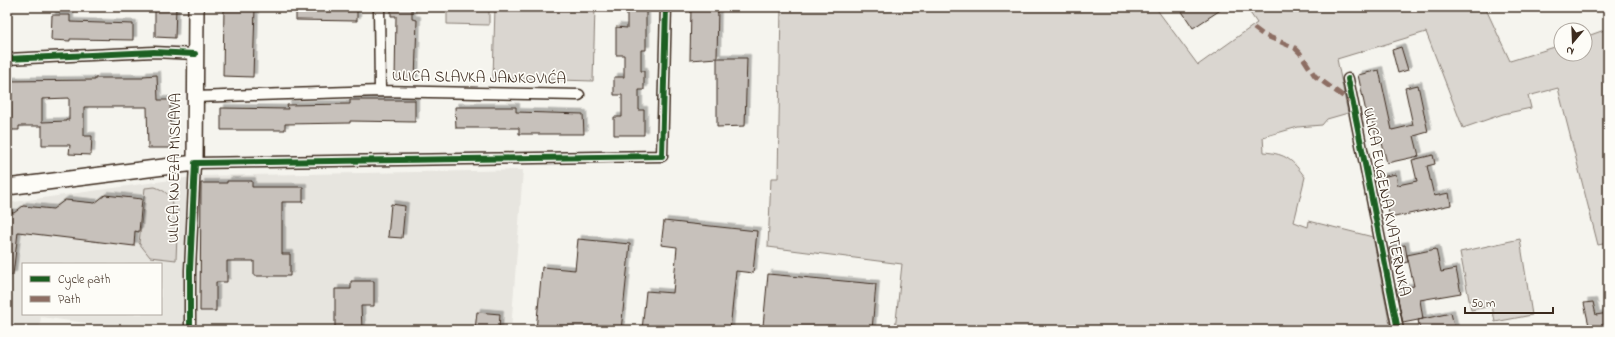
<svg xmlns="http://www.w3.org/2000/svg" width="1615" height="337" font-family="'Indie Flower',sans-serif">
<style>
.built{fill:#e7e5df;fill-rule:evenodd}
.green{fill:#dad6d0;stroke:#8a8077}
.building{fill:#c7c1bb;stroke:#3b2a1e;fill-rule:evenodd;filter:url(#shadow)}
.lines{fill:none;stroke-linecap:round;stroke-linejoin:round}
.street-casing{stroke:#3b2a1e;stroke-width:13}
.secondary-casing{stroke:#3b2a1e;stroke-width:18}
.street{stroke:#fdfcf7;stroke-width:10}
.secondary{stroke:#fdfcf7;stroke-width:15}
.quiet{stroke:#8d6e63;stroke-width:5;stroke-dasharray:10 5;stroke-linecap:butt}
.cycleway-casing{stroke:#fdfcf7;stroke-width:8}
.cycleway{stroke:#1b5e20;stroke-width:6}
.labels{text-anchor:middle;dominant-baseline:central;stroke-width:3.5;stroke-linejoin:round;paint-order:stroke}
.street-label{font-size:16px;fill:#3b2a1e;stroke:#fdfcf7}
</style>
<defs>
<filter id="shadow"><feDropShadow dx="3.5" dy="-3.5" stdDeviation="0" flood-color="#0004"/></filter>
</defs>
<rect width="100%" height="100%" fill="#f5f4ee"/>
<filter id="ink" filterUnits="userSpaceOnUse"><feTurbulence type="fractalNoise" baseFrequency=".025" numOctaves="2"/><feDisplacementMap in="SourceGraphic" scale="8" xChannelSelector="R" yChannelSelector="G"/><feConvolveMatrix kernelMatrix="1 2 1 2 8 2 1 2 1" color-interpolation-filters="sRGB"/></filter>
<g filter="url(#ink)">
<!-- built -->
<path class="built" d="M523,170L511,330H138L41,317L39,330H7V203L199,176ZM23,264H161V314H23Z"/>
<!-- green -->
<path class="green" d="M447,7H489V25L447,24Z
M495,7H595L593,81L493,78Z
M781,7H1155L1198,65L1257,23L1246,7H1485L1510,61L1561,45V54H1585V37L1607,29L1608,243L1598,245L1558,88L1528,96L1531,108L1503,114L1463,128L1426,32L1337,59L1348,113L1327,119L1322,125L1298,127L1263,137L1264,152C1287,154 1292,160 1305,177L1294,222L1308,227L1309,221L1373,237L1391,330H895L902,264L768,247L771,178H778Z
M155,187C166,191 172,196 172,207L178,209L176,260L150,257L139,243L145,188Z
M1520,239L1532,315L1495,322L1492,306L1471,310L1460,252Z"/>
<!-- building -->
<path class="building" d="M155,7H176L175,38L155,37Z
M224,7H255L253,77L223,76Z
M296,7H357V21L296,20Z
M391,7H412V19L417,20L415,80H395L396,16H391Z
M627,7H646V50H641V71H644V90H639V110H644V135H614V117H622V95H614V77H624V55H616V27L627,28Z
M691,7H718L717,58L690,60Z
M1179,7H1225L1193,28Z
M52,15H70V22L133,24V40L70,39V41L51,40Z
M1401,47L1408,70L1398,73L1392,50Z
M717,58H747L745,126L717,127Z
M1379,70L1392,130L1413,125L1405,88L1418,85L1428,132L1414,136L1419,156L1387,163L1382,143L1378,144L1372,120L1368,121L1358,75Z
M157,75L158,100H170L171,148H148L147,107H84V136H92L91,155L69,154L70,145H42V126H19V130H7V116H11L10,96L7,97V81L95,80V78H143V76ZM69,98V120H66V121L42,122V99Z
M350,100H415V122L350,121V123L285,124V130H221V108L288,109L287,105L350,104Z
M455,107H516V112L583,114L584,134H519V128H456Z
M1433,155L1435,164L1427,166L1434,196L1449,193L1451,205L1390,218L1381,177L1396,174L1398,185L1417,181L1412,160Z
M227,181H252V187H303V202H282V254H290V276H254V261H227V282H216V311H200L201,183H227Z
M105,195L142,199L139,232L135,231L134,246L18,232L13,275H7V212L14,213L23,206L53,209L65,200L95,203Z
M391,204L405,206L402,238L388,237Z
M664,221L757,231L753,273L736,271L730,330H642L646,291L673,293L677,247L661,245Z
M578,239L630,244L621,330H536L542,267L575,270Z
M1405,245L1408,262L1393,265L1389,248Z
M1436,249L1441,272L1456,269L1461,293L1420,300L1423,319L1403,323L1396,289L1414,286L1407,255Z
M768,274L876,284L872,330H805L763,326Z
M351,281H374V306H361L362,330H335V289H351Z
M1593,302L1596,315L1608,313V330H1590L1584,303Z
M477,312L500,314L499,330H475Z
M1451,313L1455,330H1431V328L1420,330L1418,320Z"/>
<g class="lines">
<!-- street casing -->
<g class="street-casing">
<path id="street" d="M379,7L380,91
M7,59L154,52L195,54
M1348,79L1398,330
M195,97L380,91L579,95
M190,330V270L195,163L662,156L666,7"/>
</g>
<!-- secondary casing -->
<g class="secondary-casing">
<path id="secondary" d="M7,187L195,163L196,7"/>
</g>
<!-- street -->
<use href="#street" class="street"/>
<!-- secondary -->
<use href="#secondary" class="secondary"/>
<!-- quiet -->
<path class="quiet" d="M1254,28L1262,34L1295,48L1300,53L1315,76L1354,104"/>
<!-- cycleway casing -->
<g class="cycleway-casing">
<path id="cycleway" d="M7,59L154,52L195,54
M1348,79L1398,330
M190,330V270L195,163L662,156L666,7"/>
</g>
<!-- cycleway -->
<use href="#cycleway" class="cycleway"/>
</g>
</g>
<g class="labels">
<!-- street labels -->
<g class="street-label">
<text transform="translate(479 78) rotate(1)">ULICA SLAVKA JANKOVIĆA</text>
<text transform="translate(175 168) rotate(-89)">ULICA KNEZA MISLAVA</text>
<text transform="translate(1386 202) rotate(79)">ULICA EUGENA KVATERNIKA</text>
</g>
</g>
<!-- margin -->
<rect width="1615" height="337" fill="none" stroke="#fdfcf7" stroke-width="24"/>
<rect x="12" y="12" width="1591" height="313" fill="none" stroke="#3b2a1e" stroke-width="1.5" filter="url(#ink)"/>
<!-- legend -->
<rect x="22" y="263" width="140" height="52" fill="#fdfcf7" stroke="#afa8a0"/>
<rect x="30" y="276" width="20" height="6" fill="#1b5e20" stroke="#afa8a0"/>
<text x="58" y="283" font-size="12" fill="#3b2a1e">Cycle path</text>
<rect x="30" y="296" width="20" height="6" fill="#8d6e63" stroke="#afa8a0"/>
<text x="58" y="303" font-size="12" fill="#3b2a1e">Path</text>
<!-- north arrow -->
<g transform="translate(1573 42) rotate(199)"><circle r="19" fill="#fdfcf7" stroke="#afa8a0"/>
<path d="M0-3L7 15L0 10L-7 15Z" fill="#3b2a1e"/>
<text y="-6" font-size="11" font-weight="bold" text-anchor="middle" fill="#3b2a1e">N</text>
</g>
<!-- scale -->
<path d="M1465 307v6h88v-6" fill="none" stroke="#3b2a1e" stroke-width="2"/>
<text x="1471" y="307" font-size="12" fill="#3b2a1e" stroke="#fdfcf7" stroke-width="3" paint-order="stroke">50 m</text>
</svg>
